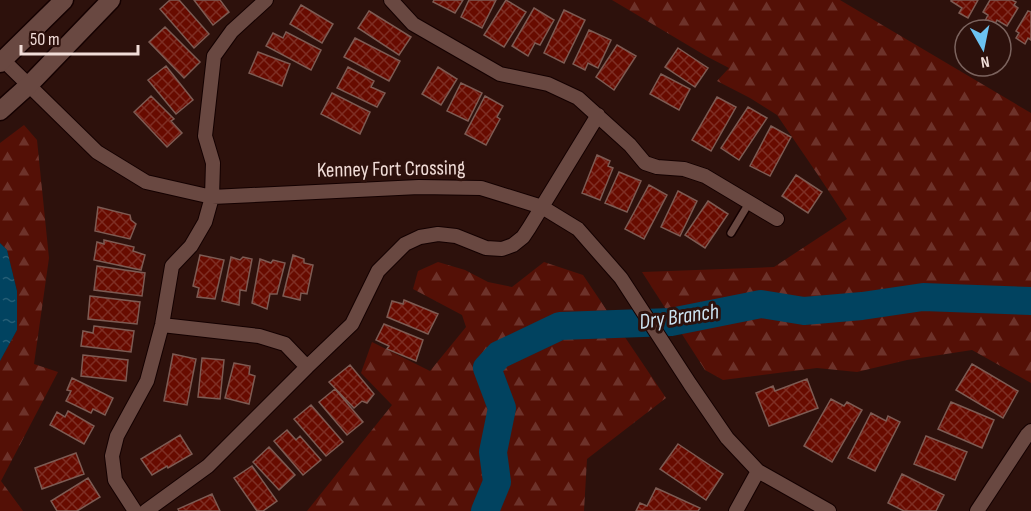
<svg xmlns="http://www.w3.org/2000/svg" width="1031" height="511" font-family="'Sofia Sans Condensed',sans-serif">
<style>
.forest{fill:url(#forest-firs)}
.water{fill:url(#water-ripples)}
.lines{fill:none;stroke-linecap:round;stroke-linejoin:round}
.river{stroke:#014360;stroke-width:28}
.building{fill:url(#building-cross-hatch);stroke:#7d5b53;stroke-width:1.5}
.service-casing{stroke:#140000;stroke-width:10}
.minor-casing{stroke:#140000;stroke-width:16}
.tertiary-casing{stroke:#140000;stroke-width:21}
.service{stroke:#694841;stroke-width:7}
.minor{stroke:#694841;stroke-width:14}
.tertiary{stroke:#694841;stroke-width:18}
.labels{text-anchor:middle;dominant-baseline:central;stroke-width:6;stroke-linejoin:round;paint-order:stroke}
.street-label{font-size:21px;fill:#f1ddd8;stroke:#2d110c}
.water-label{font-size:22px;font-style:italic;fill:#cce3f1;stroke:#2d110c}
</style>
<defs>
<pattern id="forest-firs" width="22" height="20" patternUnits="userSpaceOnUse" patternTransform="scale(1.5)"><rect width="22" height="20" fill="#541006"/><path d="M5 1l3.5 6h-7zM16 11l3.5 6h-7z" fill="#6d322a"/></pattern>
<pattern id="water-ripples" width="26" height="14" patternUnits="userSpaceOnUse" patternTransform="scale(1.5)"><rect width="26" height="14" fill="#014360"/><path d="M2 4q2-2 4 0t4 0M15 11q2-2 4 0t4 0" fill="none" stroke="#265e76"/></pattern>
<pattern id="building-cross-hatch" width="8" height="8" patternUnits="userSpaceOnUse" patternTransform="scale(1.5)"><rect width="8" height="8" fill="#680b00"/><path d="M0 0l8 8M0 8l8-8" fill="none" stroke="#7e2e24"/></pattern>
</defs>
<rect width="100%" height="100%" fill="#2d110c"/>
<!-- forest -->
<path class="forest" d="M612,0H840L1031,113V383L972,350L907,360L857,372L817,368L723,380L705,370L642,272L774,267L847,219L818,175L777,115L750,98L717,81L729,68L706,56Z
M24,125L37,140L49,258L34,364L58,372L1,481L23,511H0V361L17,330V291L7,250L0,243V143Z
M438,262L465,270L488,282L512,287L544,262L583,275L666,398L587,459L584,511H307L392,405L361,373L372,342L430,371L466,327L462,315L413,289L418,271Z"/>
<!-- water -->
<path class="water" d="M0,243L7,250L17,291V330L0,361Z"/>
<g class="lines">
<!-- river -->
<path class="river" d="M485,511L497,482L493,452L502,408L487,368L499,355L560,326L671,322L761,304L804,311L862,306L923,297L1031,301"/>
</g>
<!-- building -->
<path class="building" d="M170,0H179L209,34L194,48L160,9Z
M194,0H220L229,12L213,25Z
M434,0H463L455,13L433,2Z
M469,0H496L482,28L461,17Z
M506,0L526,12L504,47L484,35Z
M951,0H978L968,18L959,13L962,8L951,1Z
M990,0H1012L1016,2L1014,5L1018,8L1007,26L997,20L994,26L985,21L988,15L983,12Z
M301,5L333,24L322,43L290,24Z
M534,8L554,20L540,45L535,43L528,56L512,46Z
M564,10L585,20L564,63L544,53Z
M369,11L411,37L399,55L358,28Z
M1028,11L1031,12V40L1028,38L1025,44L1016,38L1019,33L1016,31Z
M165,27L200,62L184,78L149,42Z
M589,30L611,40L598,68L588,63L585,70L573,64Z
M286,32L321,50L311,70L266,46L273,33L283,38Z
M355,38L400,61L389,81L344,57Z
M617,45L636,56L614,90L596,77Z
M678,48L708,68L695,87L665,67Z
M258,52L290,64L282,86L249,73Z
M166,66L193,100L176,114L148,80Z
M348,67L374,81L371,87L385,93L377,107L337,88Z
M438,67L457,79L441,105L422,94Z
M661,74L690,89L679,110L650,94Z
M461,83L482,93L468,121L447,111Z
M332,93L370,112L360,134L321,114Z
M151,96L174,119L171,121L182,133L167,147L134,112Z
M485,96L503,106L497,117L500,119L486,145L465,134Z
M717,97L736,107L711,151L692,140Z
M748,107L767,118L739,160L721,148Z
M771,126L791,137L770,176L750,166Z
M597,155L610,161L608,166L613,168L600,200L582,193Z
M619,172L641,181L627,212L605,203Z
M796,175L822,192L808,213L782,196Z
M649,185L667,195L644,239L625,229Z
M678,191L697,201L680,236L661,227Z
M708,201L728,214L705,248L685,235Z
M98,207L130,215L131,220L136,224L130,239L95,231Z
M104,240L134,247L133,251L145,255L141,270L94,260L97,242L104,244Z
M200,255L224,260L215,299L197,297L199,288L193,286Z
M293,255L304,259V263L313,265L307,294L301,293L300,300L283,296Z
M231,257L240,260L243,257L252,259L246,291L240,290L239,305L222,301Z
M260,259L271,263L273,260L285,263L277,294H270L267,309L252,303Z
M97,266L145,273L142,296L94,290Z
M90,296L140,302L137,324L88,319Z
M404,300L438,314L428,334L387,317L392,301L403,304Z
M384,324L423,340L416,361L387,349L389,346L376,340Z
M94,326L134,331L131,352L81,346L83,331L93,333Z
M173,354L196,359L187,405L164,401Z
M83,355L128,360L126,381L81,376Z
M202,358L224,360L220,399L198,397Z
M234,363L250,366L249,374L255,376L249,404L225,398Z
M972,364L1018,391L1003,418L956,390Z
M350,365L374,394L367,403L362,401L354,408L329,382Z
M72,378L113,398L105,415L93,409L91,413L66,401L71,391L67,390Z
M807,379L818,408L769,426L756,393L773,386L775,391Z
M335,389L363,422L347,435L319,402Z
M831,399L844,406L847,402L862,410L832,462L804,446Z
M951,402L994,420L982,448L938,429Z
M311,405L343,442L326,456L294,419Z
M68,411L94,426L84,444L50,425L57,412L65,417Z
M871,413L886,421L888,416L900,422L875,471L848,458Z
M287,430L296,440L300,436L321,460L303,475L274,441Z
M180,435L192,454L168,468L167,466L152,475L141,459Z
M926,436L967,452L955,480L914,464Z
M678,444L723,474L706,500L660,469Z
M269,447L295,475L279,490L253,462Z
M76,453L84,474L42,489L35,468Z
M252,466L277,501L263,511H257L234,478Z
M902,474L944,495L936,511H904L888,503Z
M88,478L100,497L77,511H57L51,501Z
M656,488L700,508L698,511H636L640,503L647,506Z
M212,494L220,511H179L178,509Z"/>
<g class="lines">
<!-- service casing -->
<g class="service-casing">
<path id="service" d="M731,233L749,203"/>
</g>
<!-- minor casing -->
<g class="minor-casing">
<path id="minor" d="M391,0L413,24L500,74L548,84L578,98L630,145L645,163L657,167L684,169L705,176L777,219
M3,60L97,152L146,182L212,197L419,187L481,188L542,207L578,229L621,278L690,384L727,438L758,471L829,511
M162,325L259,336L285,344L307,367
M135,511L115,480L112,456L117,436L147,381L162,325L172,266L191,246L205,222L212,197L213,163L205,136L214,56L232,31L266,0
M146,511L208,466L307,367L352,324L378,271L405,244L420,237L438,234L456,236L486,248L502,249L513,245L523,237L529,228L598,115
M736,511L758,471
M977,511L1027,435L1031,431"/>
</g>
<!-- tertiary casing -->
<g class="tertiary-casing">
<path id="tertiary" d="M0,63L64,0
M0,111L29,85L111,0"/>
</g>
<!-- service -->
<use href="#service" class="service"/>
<!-- minor -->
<use href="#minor" class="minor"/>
<!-- tertiary -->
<use href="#tertiary" class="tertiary"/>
</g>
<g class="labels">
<!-- street labels -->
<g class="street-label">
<text transform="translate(391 169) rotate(-1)">Kenney Fort Crossing</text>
</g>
<!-- water labels -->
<g class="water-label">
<text transform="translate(679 317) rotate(-8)">Dry Branch</text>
</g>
</g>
<!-- north arrow -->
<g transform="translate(983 48) rotate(171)"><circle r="28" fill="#2d110c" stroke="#7b635e" stroke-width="1.5"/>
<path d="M0-4.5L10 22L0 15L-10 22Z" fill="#6cc3f2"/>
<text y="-9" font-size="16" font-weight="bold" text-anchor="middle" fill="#f1ddd8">N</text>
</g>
<!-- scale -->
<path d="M21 45v9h117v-9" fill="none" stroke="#f1ddd8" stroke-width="3"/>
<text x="30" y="45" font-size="18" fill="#f1ddd8" stroke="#2d110c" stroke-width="4.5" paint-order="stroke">50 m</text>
</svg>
